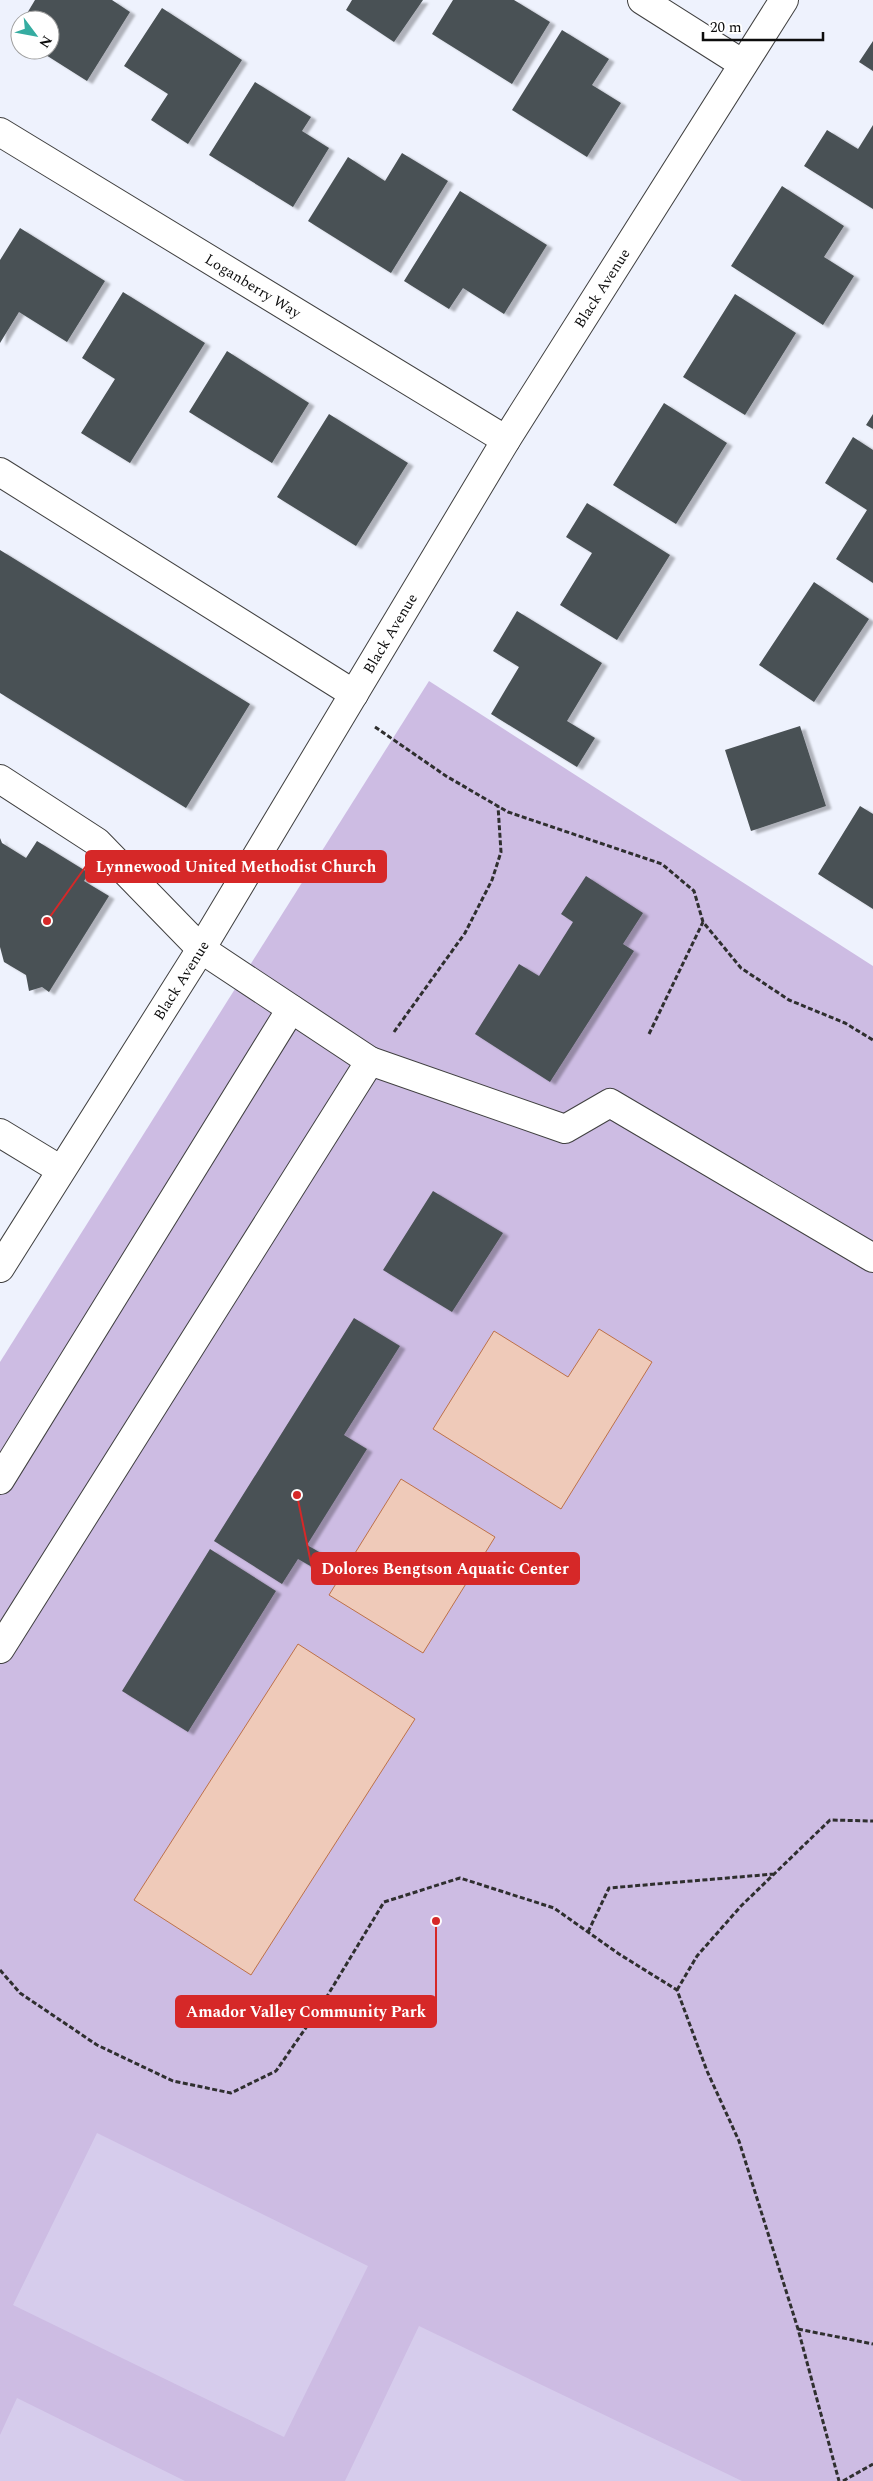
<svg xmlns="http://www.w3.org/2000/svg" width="873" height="2481" font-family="Spectral,serif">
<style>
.green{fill:#cdbce3}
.pitch{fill:#d6ccec}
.water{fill:#efcab9;stroke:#bd7148}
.building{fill:#4a5154;filter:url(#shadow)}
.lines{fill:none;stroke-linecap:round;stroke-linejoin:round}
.minor-casing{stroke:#404040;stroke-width:30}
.path{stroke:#2f2f2f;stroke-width:3;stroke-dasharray:5 2.5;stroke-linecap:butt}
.minor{stroke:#fff;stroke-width:28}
.labels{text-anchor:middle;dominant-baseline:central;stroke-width:5;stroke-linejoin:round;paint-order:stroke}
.street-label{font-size:15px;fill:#0d0d0d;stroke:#fff}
.leader{fill:none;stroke:#d62828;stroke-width:2}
.callout-dot{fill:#d62828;stroke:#fff;stroke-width:2}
.callout{fill:#d62828;stroke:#d62828;stroke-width:2}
.callout-label{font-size:16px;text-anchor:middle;font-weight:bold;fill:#fff}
</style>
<defs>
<filter id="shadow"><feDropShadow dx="5.5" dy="3" stdDeviation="1" flood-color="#0004"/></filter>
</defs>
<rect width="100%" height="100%" fill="#eef2fd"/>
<!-- green -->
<path class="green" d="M429,681L873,966V2481H0V1362Z"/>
<!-- pitch -->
<path class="pitch" d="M97,2133L368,2266L284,2437L13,2305Z
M419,2326L742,2481H345Z
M17,2398L185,2481H0V2435Z"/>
<!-- water -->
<path class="water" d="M599,1329L652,1362L561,1509L433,1429L494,1331L568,1377Z
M401,1479L495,1537L423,1653L329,1595Z
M298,1644L415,1719L251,1975L134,1900Z"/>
<!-- building -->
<path class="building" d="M35,0H112L130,12L87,81L38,50H50V20H23Z
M352,0H423L394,42L346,10Z
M453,0H514L550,22L512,84L432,34Z
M162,8L242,60L188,144L151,120L168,94L124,66Z
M20,24V39L13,35Z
M562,30L609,59L592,85L621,103L587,157L512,110Z
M873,41V71L859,62Z
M255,82L311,117L302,131L329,148L293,207L209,155Z
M873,125V209L804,166L827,130L858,149Z
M402,153L448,181L391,273L308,221L348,157L385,181Z
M782,186L844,226L824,257L854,276L823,325L731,266Z
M460,191L547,245L504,314L463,288L449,309L404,281Z
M20,228L105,281L67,342L19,312L0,343V260Z
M123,292L205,343L130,463L81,433L115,379L82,358Z
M735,294L796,333L745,415L683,377Z
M227,351L309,403L272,463L189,412Z
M664,403L727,443L676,524L613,485Z
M329,414L408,463L356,546L277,497Z
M873,414V429L866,425Z
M853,437L873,450V583L836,559L867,510L825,483Z
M587,503L670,555L617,640L560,605L592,553L566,537Z
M0,550L250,704L186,808L0,693Z
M814,582L869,619L814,702L759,665Z
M517,611L602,663L567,721L595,738L577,767L491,714L519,667L493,651Z
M800,726L826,806L751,831L725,750Z
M860,806L873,814V909L818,874Z
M0,838L2,843L26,858L37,841L89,873L84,881L109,896L49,992L42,987L29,991L26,975L4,962L0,947Z
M586,876L643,913L623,944L634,951L550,1082L475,1034L519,964L539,976L573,922L561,914Z
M433,1191L503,1233L452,1312L383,1270Z
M354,1318L400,1346L344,1435L367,1449L307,1545L321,1553L312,1567L298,1559L282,1584L214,1541Z
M210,1549L276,1591L188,1732L122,1691Z"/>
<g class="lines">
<!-- minor casing -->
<g class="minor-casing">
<g id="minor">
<path d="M642,0L743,64"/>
<path id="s1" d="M0,132L506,440"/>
<path d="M0,472L354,694"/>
<path d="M0,779L97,842L201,949L370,1061L0,1649"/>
<path d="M370,1061L565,1129L610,1103L873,1258"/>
<path d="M0,1133L61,1170"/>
<path id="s2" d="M0,1268L201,949L506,440L784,0"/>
<path d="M0,1480L291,1009"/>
</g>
</g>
<!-- path -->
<path class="path" d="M375,727L446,776L508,812L662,864L694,891L703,922L741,968L789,1000L845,1023L873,1040
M394,1032L465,933L492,880L501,852L498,806
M649,1034L703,922
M588,1932L609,1888L774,1874
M0,1970L20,1993L97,2045L173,2081L231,2093L276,2071L323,2003L384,1902L460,1878L554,1908L619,1954L677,1990L707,2071L739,2141L798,2329L839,2481
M677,1990L697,1956L741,1906L830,1820L873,1821
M798,2329L873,2344
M843,2481L873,2464"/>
<!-- minor -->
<use href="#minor" class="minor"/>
</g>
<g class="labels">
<!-- street labels -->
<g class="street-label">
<text stroke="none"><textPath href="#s1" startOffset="296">Loganberry Way</textPath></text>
<text stroke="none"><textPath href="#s2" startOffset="1150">Black Avenue</textPath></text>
<text stroke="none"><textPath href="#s2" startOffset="745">Black Avenue</textPath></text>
<text stroke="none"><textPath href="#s2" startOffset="340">Black Avenue</textPath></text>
</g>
</g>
<!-- callouts -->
<path class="leader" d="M47 921L86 866M297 1495L312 1568M436 1921L436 2011"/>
<g class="callout-dot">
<circle cx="47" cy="921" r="5"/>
<circle cx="297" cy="1495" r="5"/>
<circle cx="436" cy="1921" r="5"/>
</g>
<g class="callout">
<rect x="86" y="851" width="300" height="31" rx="5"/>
<rect x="312" y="1553" width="267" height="31" rx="5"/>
<rect x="176" y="1996" width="260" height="31" rx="5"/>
</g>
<g class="callout-label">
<text x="236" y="872">Lynnewood United Methodist Church</text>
<text x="445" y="1574">Dolores Bengtson Aquatic Center</text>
<text x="306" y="2017">Amador Valley Community Park</text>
</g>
<!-- north arrow -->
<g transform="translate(35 35) rotate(122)"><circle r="24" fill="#ffffff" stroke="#9e9e9e"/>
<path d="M0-4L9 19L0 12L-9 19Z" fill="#35aca1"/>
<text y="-8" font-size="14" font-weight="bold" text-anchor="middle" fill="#0d0d0d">N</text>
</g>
<!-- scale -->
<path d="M703 32v8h120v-8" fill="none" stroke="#0d0d0d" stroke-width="2.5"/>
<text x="710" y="32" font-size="15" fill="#0d0d0d" stroke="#ffffff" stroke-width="4" paint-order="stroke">20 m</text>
</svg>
